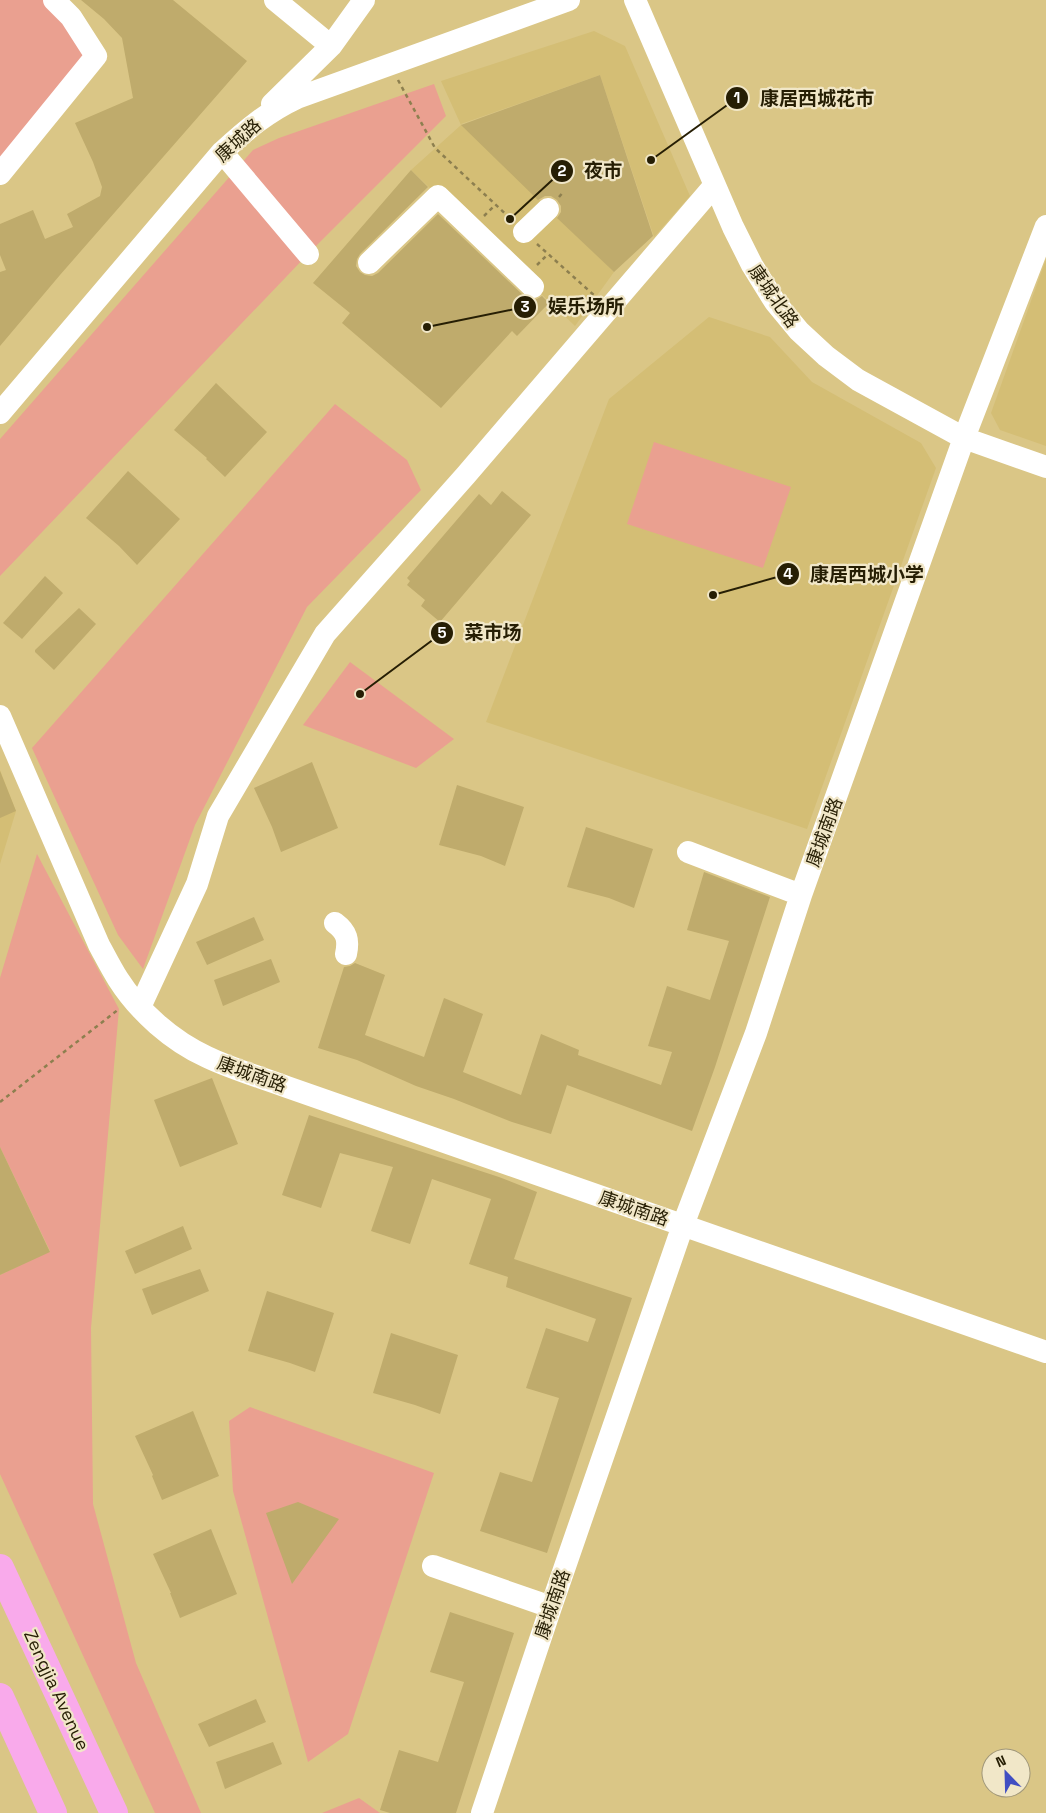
<svg xmlns="http://www.w3.org/2000/svg" width="1046" height="1813" font-family="'Space Grotesk','Noto Sans SC',sans-serif">
<style>
.built{fill:#d4be75}
.green{fill:#eaa090}
.building{fill:#bfab6c}
.lines{fill:none;stroke-linecap:round;stroke-linejoin:round}
.path{stroke:#8d7f4f;stroke-width:2.5;stroke-dasharray:4 4;stroke-linecap:butt}
.minor{stroke:#fff;stroke-width:22}
.highway{stroke:#f9aaeb;stroke-width:28}
.labels{text-anchor:middle;dominant-baseline:central;stroke-width:4.5;stroke-linejoin:round;paint-order:stroke}
.street-label{font-size:18px;fill:#261e04;stroke:#f1e7c8}
.leader{fill:none;stroke:#261e04;stroke-width:2}
.callout-dot{fill:#261e04;stroke:#f1e7c8;stroke-width:2}
.mark-label{font-size:15px;text-anchor:middle;font-weight:bold;fill:#fff}
.callout-label{font-size:19px;text-anchor:middle;font-weight:bold;fill:#261e04;stroke:#f1e7c8;stroke-width:4.5;stroke-linejoin:round;paint-order:stroke}
</style>
<rect width="100%" height="100%" fill="#dac686"/>
<!-- built -->
<path class="built" d="M594,31L625,46L690,196L654,237L600,75L461,124L614,272L575,326L411,170L461,125L441,81Z
M1046,259V446L1000,430L991,413Z
M709,317L770,337L812,382L921,443L936,468L807,829L486,722L609,399Z
M0,770L16,811L0,864Z"/>
<!-- green -->
<path class="green" d="M0,0H54L96,56L0,170Z
M434,84L446,116L308,254L0,576V439L253,150L279,138Z
M335,404L407,460L421,490L307,607L195,825L143,969L118,935L32,748Z
M654,442L791,487L763,568L627,524Z
M350,662L454,739L416,768L303,725Z
M37,854L119,1009L91,1328L93,1504L136,1663L201,1813H155L0,1474V1275L50,1251L0,1147V978Z
M250,1407L434,1473L348,1734L308,1762L233,1491L229,1421Z
M359,1798L380,1813H322Z"/>
<!-- building -->
<path class="building" d="M81,0H173L247,61L60,275L0,346V272L6,270L0,255V224L33,210L45,239L73,227L67,214L100,196L102,187L93,162L75,123L133,98L122,38L104,19Z
M600,75L653,236L614,272L557,218L561,212V206L557,200L551,196H545L538,200L461,125Z
M411,170L428,187L360,254L357,259L356,266L360,272L365,275L372,276L378,273L438,214L524,296L530,300L537,299L542,296L549,303L517,336L512,331L441,408L342,323L350,313L313,283Z
M216,383L267,432L225,477L206,459L207,458L174,430Z
M128,471L180,519L137,565L119,546L86,518Z
M502,491L531,515L440,622L421,606L425,600L407,585L410,581L407,578L479,494L491,505Z
M45,576L63,593L22,639L3,623Z
M79,608L96,624L54,670L35,652V650Z
M312,762L338,828L281,852L272,827L254,788Z
M0,771L16,811L0,818Z
M457,785L524,807L505,866L481,856L439,845Z
M586,827L653,849L634,908L609,898L567,887Z
M704,872L770,897L715,1067L692,1131L567,1085L551,1134L512,1122L454,1099L416,1086L357,1060L318,1048L344,967L350,966L355,963L385,975L365,1035L424,1057L444,998L483,1014L463,1072L521,1095L541,1034L579,1050L578,1055L661,1085L672,1052L648,1046L667,986L710,1000L729,941L687,930Z
M254,917L264,940L207,965L196,942Z
M271,959L280,982L223,1006L214,980Z
M212,1078L238,1144L180,1167L154,1100Z
M309,1115L499,1177L537,1192L514,1259L632,1298L547,1553L480,1531L500,1472L532,1482L559,1398L526,1388L546,1328L588,1342L596,1319L506,1287L508,1277L469,1264L491,1199L432,1179L410,1244L371,1231L393,1167L340,1153L321,1208L282,1195Z
M0,1147L50,1252L0,1275Z
M183,1226L192,1249L135,1274L125,1251Z
M200,1269L209,1291L152,1315L142,1289Z
M267,1291L334,1313L315,1372L290,1363L248,1351Z
M391,1333L458,1355L440,1414L415,1405L373,1393Z
M193,1411L219,1476L162,1500L152,1476L153,1475L135,1436Z
M298,1502L339,1519L292,1584L266,1513Z
M211,1529L237,1594L180,1618L170,1593H171L153,1554Z
M450,1612L514,1633L456,1813H390L380,1810L399,1750L438,1762L464,1682L430,1672Z
M256,1699L266,1722L209,1747L198,1724Z
M273,1742L282,1764L225,1789L216,1762Z"/>
<g class="lines">
<!-- path -->
<path class="path" d="M398,80L435,148L512,220
M559,197L564,191
M484,216L495,205
M537,244L596,297
M537,265L547,255
M0,1102L119,1009"/>
<!-- minor -->
<path class="minor" d="M275,0L331,46
M635,0L733,227L752,265L775,302L799,331L826,356L858,380L964,438L1046,467
M272,104L331,46L364,0
M222,152L308,254
M0,174L96,56L71,17L54,0
M524,232L548,209
M369,263L438,196L533,287
M0,413L222,152C246,130 267,112 297,98L569,0
M0,716L99,945C105,956 111,968 118,979C139,1012 172,1041 207,1057C232,1069 260,1077 287,1087L1046,1352
M688,852L801,895
M335,923C347,932 349,940 346,954
M140,1007L197,884L218,816L325,634L466,475L714,186
M433,1566L551,1607
M482,1813L551,1607L683,1225L756,1033L801,895L964,438L1046,226"/>
<!-- highway -->
<path class="highway" d="M0,1568L114,1813
M0,1697L53,1813"/>
</g>
<g class="labels">
<!-- street labels -->
<g class="street-label">
<text transform="translate(238 140) rotate(-42)">康城路</text>
<text transform="translate(774 296) rotate(55)">康城北路</text>
<text transform="translate(824 832) rotate(-70)">康城南路</text>
<text transform="translate(252 1074) rotate(20)">康城南路</text>
<text transform="translate(634 1208) rotate(19)">康城南路</text>
<text transform="translate(552 1604) rotate(-71)">康城南路</text>
<text transform="translate(57 1690) rotate(65)">Zengjia Avenue</text>
</g>
</g>
<!-- callouts -->
<path class="leader" d="M651 160L737 98M510 219L562 171M427 327L525 307M713 595L788 574M360 694L442 633"/>
<g class="callout-dot">
<circle cx="651" cy="160" r="5"/>
<circle cx="510" cy="219" r="5"/>
<circle cx="427" cy="327" r="5"/>
<circle cx="713" cy="595" r="5"/>
<circle cx="360" cy="694" r="5"/>
<circle cx="737" cy="98" r="12"/>
<circle cx="562" cy="171" r="12"/>
<circle cx="525" cy="307" r="12"/>
<circle cx="788" cy="574" r="12"/>
<circle cx="442" cy="633" r="12"/>
</g>
<g class="mark-label">
<text x="737" y="103">1</text>
<text x="562" y="176">2</text>
<text x="525" y="312">3</text>
<text x="788" y="579">4</text>
<text x="442" y="638">5</text>
</g>
<g class="callout-label">
<text x="817" y="105">康居西城花市</text>
<text x="603" y="177">夜市</text>
<text x="586" y="313">娱乐场所</text>
<text x="867" y="581">康居西城小学</text>
<text x="493" y="639">菜市场</text>
</g>
<!-- north arrow -->
<g transform="translate(1006 1773) rotate(337)"><circle r="24" fill="#f1e7c8" stroke="#a0977a"/>
<path d="M0-4L9 19L0 12L-9 19Z" fill="#414ec2"/>
<text y="-8" font-size="14" font-weight="bold" text-anchor="middle" fill="#261e04">N</text>
</g>
</svg>
